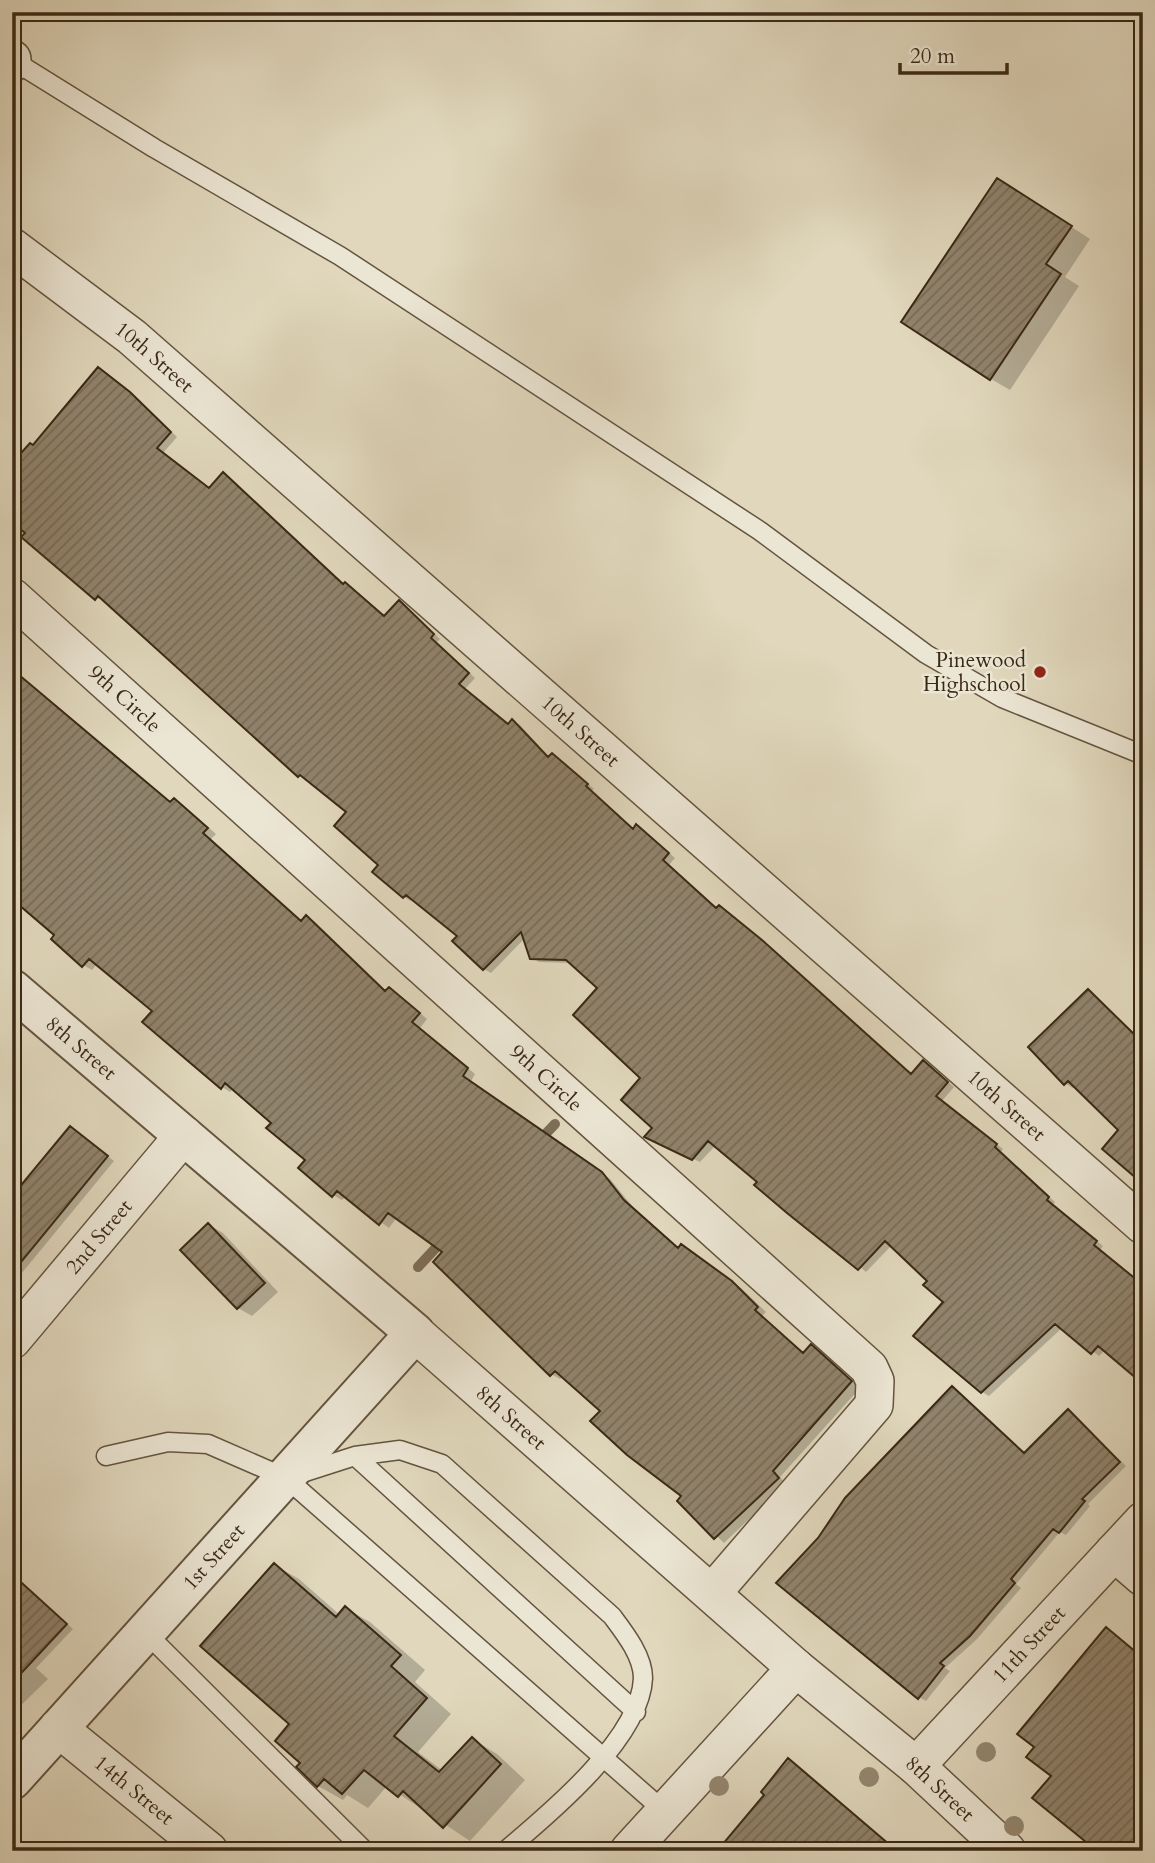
<svg xmlns="http://www.w3.org/2000/svg" width="1155" height="1863" font-family="Cardo,serif">
<style>
.shadow{fill:#0003}
.lines{fill:none;stroke-linecap:round;stroke-linejoin:round}
.stream{stroke:#7c6e57;stroke-width:10}
.building{fill:url(#building-hatch);stroke:#3a2915;stroke-width:2}
.service-casing{stroke:#64543f;stroke-width:21}
.minor-casing{stroke:#64543f;stroke-width:40}
.tertiary-casing{stroke:#64543f;stroke-width:42}
.service{stroke:#ebe5d3;stroke-width:18}
.minor{stroke:#ebe5d3;stroke-width:37}
.tertiary{stroke:#ebe5d3;stroke-width:38}
.tree{fill:#948770}
.poi-dot{fill:#8f2418;stroke:#ebe5d3;stroke-width:2.5}
.labels{text-anchor:middle;dominant-baseline:central;stroke-width:5;stroke-linejoin:round;paint-order:stroke}
.street-label{font-size:21px;fill:#3a2915;stroke:#ebe5d3}
.poi-label{font-size:21px;fill:#3a2915;stroke:#ebe5d3;text-anchor:end}
</style>
<defs>
<pattern id="building-hatch" width="6" height="6" patternUnits="userSpaceOnUse" patternTransform="scale(1.75)"><rect width="6" height="6" fill="#90836c"/><path d="M-1 1l2-2M0 6l6-6M5 7l2-2" fill="none" stroke="#776b58"/></pattern>
</defs>
<rect width="100%" height="100%" fill="#e0d7bc"/>
<filter id="stains"><feTurbulence type="fractalNoise" baseFrequency=".00286" numOctaves="4"/><feColorMatrix values="0 0 0 0 .2 0 0 0 0 .09 0 0 0 0 .02 0 0 0 .5 -.17"/></filter>
<radialGradient id="worn" r=".72"><stop offset=".6" stop-color="#630" stop-opacity="0"/><stop offset="1" stop-color="#630" stop-opacity=".3"/></radialGradient>
<!-- shadow -->
<path class="shadow" d="M1017,191L1090,239L1065,277L1079,286L1010,390L991,379Z
M105,373L137,398L177,437L163,453L210,490L230,479L344,585L385,617L399,602L406,606L440,639L437,642L475,678L465,689L509,725L513,721L520,725L550,758L559,759L594,789L592,791L634,830L637,827L644,831L675,858L669,865L717,909L726,911L769,947L913,1075L924,1062L954,1087L942,1101L1003,1149L1001,1152L1055,1202L1053,1205L1103,1246L1100,1250L1105,1350L1099,1356L1063,1327L989,1396L982,1392L945,1302L930,1281L892,1245L866,1272L716,1145L700,1162L653,1140L654,1128L643,1078L599,988L572,963L539,962L532,958L525,938L491,973L484,969L459,936L413,898L411,901L404,897L349,812L299,775L105,600L96,598L23,537L27,533L34,447Z
M12,669L171,803L174,800L183,805L216,834L211,839L302,922L307,917L315,922L387,992L389,989L398,994L427,1019L420,1028L475,1074L470,1083L610,1179L633,1207L680,1249L690,1251L741,1288L766,1312L762,1316L805,1354L811,1346L820,1351L860,1388L780,1477L786,1484L724,1543L679,1501L684,1496L602,1410L563,1376L560,1379L551,1374L445,1252L397,1217L389,1228L346,1196L342,1200L333,1195L308,1160L273,1122L234,1088L230,1092L222,1087L154,1011L97,964L92,970L83,965L12,893Z
M1089,991L1143,1041V1180L1121,1130L1075,1086L1073,1088L1066,1084L1030,1047Z
M12,1077L20,1084L12,1093Z
M77,1132L114,1161L12,1285V1199Z
M209,1225L223,1233L278,1292L252,1316L238,1308Z
M953,1388L1026,1454L1069,1412L1126,1466L1088,1504L1090,1506L1066,1535L1060,1532L1016,1584L1021,1588L977,1639L945,1668L950,1671L926,1701L919,1697Z
M274,1565L299,1579L340,1615L345,1608L370,1622L425,1670L415,1682L451,1714L418,1752L443,1771L472,1739L497,1754L525,1780L470,1841L387,1786L368,1808L347,1795L343,1800L318,1786L299,1766L302,1763L292,1724Z
M12,1573L73,1629L36,1668L48,1679L12,1714Z
M1107,1629L1143,1657V1851L1053,1776Z
M789,1761L800,1767L897,1851H713L719,1843L724,1846L766,1794Z"/>
<g class="lines">
<!-- stream -->
<path class="stream" d="M536,1144L555,1124
M418,1267L445,1238"/>
</g>
<!-- building -->
<path class="building" d="M997,178L1072,226L1046,264L1061,274L990,380L901,322Z
M98,367L130,392L171,432L157,448L209,488L223,472L343,584L345,582L384,616L399,600L434,634L431,638L469,673L459,684L508,724L512,719L548,757L552,753L588,784L586,786L633,829L636,824L669,853L663,860L716,908L719,905L762,940L911,1074L923,1060L948,1082L936,1096L997,1144L995,1147L1049,1197L1047,1200L1097,1241L1094,1245L1143,1285V1384L1098,1346L1091,1354L1055,1324L981,1393L913,1336L943,1302L923,1285L927,1281L885,1241L858,1270L787,1213L754,1185L757,1182L708,1141L692,1160L644,1137L652,1128L621,1100L640,1078L573,1015L597,988L566,960L530,959L521,932L483,970L452,941L457,936L406,895L403,898L372,872L378,865L334,826L346,812L300,775L298,777L98,596L95,600L21,537L25,533L12,522V463L30,443L33,445Z
M12,669L170,802L174,798L208,828L203,833L301,921L306,915L385,991L389,987L420,1013L412,1022L468,1068L463,1076L602,1172L624,1200L678,1248L681,1244L732,1281L758,1307L755,1310L803,1353L811,1344L852,1381L773,1471L779,1478L714,1539L677,1501L681,1496L627,1455L590,1421L600,1411L555,1371L550,1376L433,1262L442,1252L388,1213L379,1225L337,1191L332,1197L298,1168L305,1160L266,1128L271,1123L225,1083L221,1089L142,1022L152,1011L89,959L82,967L51,939L54,935L12,899Z
M1088,989L1143,1043V1184L1102,1149L1118,1130L1068,1081L1064,1085L1028,1047Z
M70,1126L108,1156L12,1273V1196Z
M208,1223L265,1283L237,1309L180,1250Z
M952,1386L1024,1453L1068,1409L1120,1462L1082,1499L1085,1501L1059,1533L1053,1529L1011,1579L1015,1583L970,1636L940,1663L944,1666L918,1699L776,1583L818,1538L845,1498Z
M274,1563L336,1617L345,1606L401,1655L391,1666L427,1698L394,1736L439,1772L472,1737L501,1764L443,1828L403,1791L398,1797L364,1770L342,1794L324,1779L317,1787L296,1767L300,1763L275,1741L289,1724L200,1646Z
M12,1574L67,1624L12,1683Z
M1106,1627L1143,1658V1851H1097L1032,1798L1051,1776L1026,1757L1034,1747L1017,1734Z
M788,1758L897,1851H717L764,1795L761,1792Z"/>
<g class="lines">
<!-- service casing -->
<g class="service-casing">
<path id="service" d="M14,61L154,148L340,256L760,531L926,654L1002,698L1143,755
M106,1456L168,1442L208,1444L286,1478L664,1811
M355,1456L636,1712
M299,1474L355,1456L400,1450L442,1464L612,1616C624,1632 643,1656 643,1678C641,1738 549,1814 505,1851
M145,1632L365,1851"/>
</g>
<!-- minor casing -->
<g class="minor-casing">
<g id="minor">
<path d="M12,59V63"/>
<path id="s1" d="M12,247L132,337L1143,1225"/>
<path id="s2" d="M12,597L869,1368L875,1381L874,1405L713,1592"/>
<path id="s3" d="M415,1333L796,1668L916,1766L1007,1851"/>
<path id="s4" d="M12,1340L184,1135"/>
<path d="M1114,1552L1143,1577"/>
<path id="s5" d="M58,1728L209,1851"/>
<path id="s6" d="M916,1766L1143,1521"/>
<path d="M629,1851L796,1668"/>
</g>
</g>
<!-- tertiary casing -->
<g class="tertiary-casing">
<g id="tertiary">
<path id="s7" d="M12,989L415,1333L12,1780"/>
</g>
</g>
<!-- service -->
<use href="#service" class="service"/>
<!-- minor -->
<use href="#minor" class="minor"/>
<!-- tertiary -->
<use href="#tertiary" class="tertiary"/>
</g>
<!-- trees -->
<g class="tree">
<circle cx="986" cy="1752" r="10"/>
<circle cx="869" cy="1777" r="10"/>
<circle cx="719" cy="1786" r="10"/>
<circle cx="1014" cy="1826" r="10"/>
</g>
<!-- markers -->
<circle class="poi-dot" cx="1040" cy="672" r="7"/>
<g class="labels">
<!-- street labels -->
<g class="street-label">
<text stroke="none"><textPath href="#s1" startOffset="180">10th Street</textPath></text>
<text stroke="none"><textPath href="#s2" startOffset="152">9th Circle</textPath></text>
<text stroke="none"><textPath href="#s1" startOffset="747">10th Street</textPath></text>
<text stroke="none"><textPath href="#s7" startOffset="91">8th Street</textPath></text>
<text stroke="none"><textPath href="#s2" startOffset="719">9th Circle</textPath></text>
<text stroke="none"><textPath href="#s1" startOffset="1314">10th Street</textPath></text>
<text stroke="none"><textPath href="#s4" startOffset="135">2nd Street</textPath></text>
<text stroke="none"><textPath href="#s3" startOffset="128">8th Street</textPath></text>
<text transform="translate(214 1557) rotate(-48)">1st Street</text>
<text stroke="none"><textPath href="#s6" startOffset="166">11th Street</textPath></text>
<text stroke="none"><textPath href="#s5" startOffset="98">14th Street</textPath></text>
<text stroke="none"><textPath href="#s3" startOffset="695">8th Street</textPath></text>
</g>
<!-- poi labels -->
<g class="poi-label">
<text x="1026" y="660">Pinewood<tspan x="1026" dy="24">Highschool</tspan></text>
</g>
</g>
<!-- margin -->
<rect width="1155" height="1863" fill="none" stroke="#e0d7bc" stroke-width="42"/>
<rect x="14" y="14" width="1127" height="1835" fill="none" stroke="#3a2915" stroke-width="3.5"/>
<rect x="21" y="21" width="1113" height="1821" fill="none" stroke="#3a2915" stroke-width="2"/>
<!-- scale -->
<path d="M900 63v10h107v-10" fill="none" stroke="#3a2915" stroke-width="3.5"/>
<text x="910" y="63" font-size="21" fill="#3a2915" stroke="#ebe5d3" stroke-width="5" paint-order="stroke">20 m</text>
<rect width="100%" height="100%" filter="url(#stains)"/>
<rect width="100%" height="100%" fill="url(#worn)"/>
</svg>
